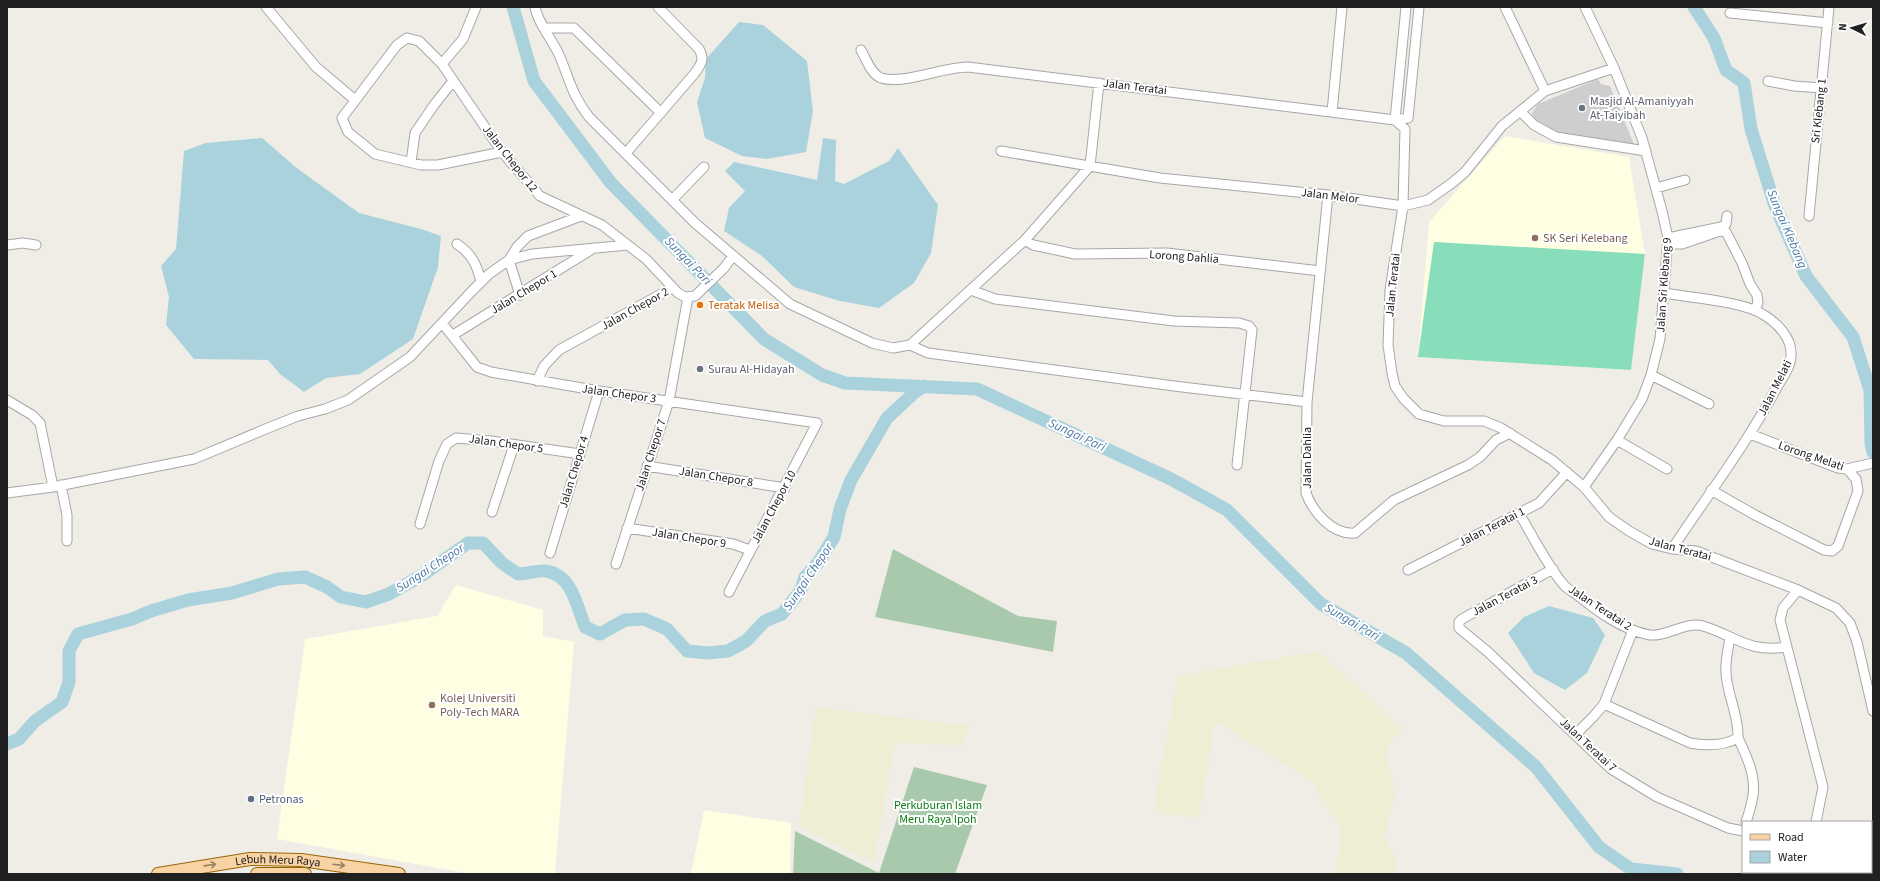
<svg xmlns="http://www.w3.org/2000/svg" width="1880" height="881" font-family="'Source Sans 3',sans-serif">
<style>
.education{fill:#fefee2}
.religious{fill:#cecece}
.farmland{fill:#edeed3}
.cemetery{fill:#a9c9ad}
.pitch{fill:#88ddba}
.water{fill:#a9d2dc}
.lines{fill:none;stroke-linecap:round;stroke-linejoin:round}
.river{stroke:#a9d2dc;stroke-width:13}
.minor-casing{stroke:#a7a7a7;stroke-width:11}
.major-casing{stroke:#986505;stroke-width:14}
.minor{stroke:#fff;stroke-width:9}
.major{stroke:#f9d3a3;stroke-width:12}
.oneway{stroke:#978268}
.worship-dot{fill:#6b7280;stroke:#fff;stroke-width:1.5}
.education-dot{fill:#8d6e63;stroke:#fff;stroke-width:1.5}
.food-dot{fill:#e8710a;stroke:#fff;stroke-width:1.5}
.service-dot{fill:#5c6f8a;stroke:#fff;stroke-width:1.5}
.labels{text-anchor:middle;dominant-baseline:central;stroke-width:4;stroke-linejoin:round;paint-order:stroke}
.street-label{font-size:12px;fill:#202020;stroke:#fff}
.worship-label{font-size:12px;fill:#5b616d;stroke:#fff;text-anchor:start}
.education-label{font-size:12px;fill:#785e54;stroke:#fff;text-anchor:start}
.food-label{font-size:12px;fill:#c56008;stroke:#fff;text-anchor:start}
.service-label{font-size:12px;fill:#4e5e75;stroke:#fff;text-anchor:start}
.park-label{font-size:12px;fill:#0f7d16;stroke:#fff}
.water-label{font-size:13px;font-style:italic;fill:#4c7aa6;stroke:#fff}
</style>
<rect width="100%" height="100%" fill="#f0ede7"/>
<!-- education -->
<path class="education" d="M1505,136L1629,157L1645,254L1631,370L1418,357L1429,222Z
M456,585L543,610V636L574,642L555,874H471L277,839L305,639L437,616Z
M704,810L791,823L790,874H691Z"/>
<!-- religious -->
<path class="religious" d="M1598,79L1601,84L1610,86L1634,144L1559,133L1534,119L1532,113L1538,104Z"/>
<!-- farmland -->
<path class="farmland" d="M1319,651L1401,728L1385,751L1395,793L1384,837L1398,861L1396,874H1336L1341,831L1313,782L1215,721L1199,818L1153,812L1178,676Z
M816,707L969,726L961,745L895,743L874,862L799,827Z"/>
<!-- cemetery -->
<path class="cemetery" d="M893,549L1018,616L1057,621L1053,652L875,617Z
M914,767L987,785L955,874H793L795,831L879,873Z"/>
<!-- pitch -->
<path class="pitch" d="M1434,242L1645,254L1631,370L1418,357Z"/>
<!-- water -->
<path class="water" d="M739,22L763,25L807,61L813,111L806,152L767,159L742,156L705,138L697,102L705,78L706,59Z
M262,138L298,169L359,213L421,229L441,236L438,267L413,339L360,374L326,378L304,392L280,374L268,360L194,359L166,325L169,297L161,266L176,249L184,151L206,143Z
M823,138L836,140L835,181L844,184L889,161L898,148L938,205L931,253L914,283L879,308L840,301L794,287L762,256L724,231L729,208L745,191L725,171L734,162L817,180Z
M1549,606L1593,618L1605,635L1587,673L1565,690L1534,673L1508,633L1524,617Z"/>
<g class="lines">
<!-- river -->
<path class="river" d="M513,7L534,81L611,183L764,339L822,375L845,383L977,389L1171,479L1227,510L1321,604L1406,653L1536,767L1599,847L1631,869L1677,874
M1694,7L1714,38L1726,70L1744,83L1751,129L1775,206L1806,276L1853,337L1870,390L1871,443L1873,452
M7,744L19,739L35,721L62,702L69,682V651L78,634L132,619L151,611L188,600L232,593L278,579L305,577L327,587L341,597L366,602L389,594L421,576L468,543H483L502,563L518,574C526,574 539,570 546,571C572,575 577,606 585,627L600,634L625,620L644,619L667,629L687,651L708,653L728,651L746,641L765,621L782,614L801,590L805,577L818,563L834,537L840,509L851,480L887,418L915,392L924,386"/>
<!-- minor casing -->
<g class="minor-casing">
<path id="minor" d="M266,7L316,67L355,100
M535,7C538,24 553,40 560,57C570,81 572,95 589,117L695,223L790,304L872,343L893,348L910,345L1025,240L1090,166L1099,83
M1505,7L1545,91
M1730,13L1828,23
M545,28H574L661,113
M861,50C866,59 871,74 881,78C903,85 943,67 968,67L1395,120L1408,118L1419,7
M442,64L463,39L476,7
M1768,81L1794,86L1822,88
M1520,111L1534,125L1556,137L1646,151
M1332,112L1342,7
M1395,120L1405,129L1403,206L1390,290L1388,345L1392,373L1395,386L1403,398L1419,414L1444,421H1484L1501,428L1552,460L1584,487L1609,517L1629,531L1652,544L1672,549L1696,551L1798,590L1836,608L1850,623L1857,642L1873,711
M1395,120L1406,7
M1001,151L1160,178L1328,195L1403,206L1428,200L1452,183L1465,172L1502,126L1545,91L1614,68
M502,152L438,165H421L375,154L348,132L342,118L397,45L407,38L419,41L442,64L502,152L540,196L602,225L646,259L678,293L685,297L695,296L724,268L733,256
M626,153L695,73C701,64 705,60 699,49L658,7
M411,162L415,133L434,105L453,81
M1656,188L1685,180
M1328,195L1307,402L1306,493C1313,512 1332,535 1355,533L1394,500L1468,465L1480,457L1496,440L1510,433
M672,200L704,167
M1809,216L1829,7
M1668,238L1721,227L1726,224L1727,216
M1025,240L1033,245L1075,254L1167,253L1320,271
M457,244C472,254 477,265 481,282
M1668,244H1682L1720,231L1726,232L1742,263L1750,284L1757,295L1758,303L1755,310
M7,245L23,243L36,245
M509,260L532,254L628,245
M509,260L520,295
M971,290L995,299L1174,321L1239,323L1249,326L1252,330L1237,465
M1664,293C1691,298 1743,301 1764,315C1777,323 1791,337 1791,353C1792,366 1782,378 1776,389C1746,445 1707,496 1672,549
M442,323L477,367L491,372L599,391L817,423L729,592
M453,335L594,248
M910,345L928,353L1174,386L1307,402
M1651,375L1709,404
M537,381L544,366L559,350L672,288
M7,400L32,415L40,423L53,487
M1750,434L1838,468L1847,469L1873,463
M1617,440L1667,469
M647,466L785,488
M61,485L67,515V541
M1584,487L1617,440L1642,399L1651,375L1660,339L1668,238L1662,211L1642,138L1614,68L1585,7
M1711,490L1755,515L1824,550L1832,551L1838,546L1858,491L1856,479L1847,469
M7,493L53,487L194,459L268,428L298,416L325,409L348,400L410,357L471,292L489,274L509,260L517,247L528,236L581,216
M492,512L514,445
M1519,513C1532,535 1548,567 1564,585C1567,589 1572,591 1576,594C1597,611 1622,630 1650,635C1667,637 1685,621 1703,626C1736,636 1748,653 1786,647
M420,524L439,461L447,444L456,438L491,441L580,454
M627,528L733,544L750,550
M550,553L599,391
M616,564L669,401L688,297
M1553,569L1462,619L1459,622V628L1488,652L1611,769L1657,797L1728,828L1743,831
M1408,570L1539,503L1567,472
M1798,590L1783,608L1780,620L1823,787L1816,822
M1604,704L1690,743C1706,746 1723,746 1738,738C1739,715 1727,695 1726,673C1725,661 1728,649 1730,638
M1576,734L1594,716L1604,704L1633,630
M1738,738C1746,755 1756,775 1753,795C1752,804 1749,813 1746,822"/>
</g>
<!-- major casing -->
<g class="major-casing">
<g id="major">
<path id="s1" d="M158,874L250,859L301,860L399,874"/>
<path d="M257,874H305"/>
</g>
</g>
<!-- minor -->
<use href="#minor" class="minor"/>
<!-- major -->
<use href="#major" class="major"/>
</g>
<!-- one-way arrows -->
<defs><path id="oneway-shaft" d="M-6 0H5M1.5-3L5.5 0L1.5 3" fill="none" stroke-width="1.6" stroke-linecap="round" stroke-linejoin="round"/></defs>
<g class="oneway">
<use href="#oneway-shaft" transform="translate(210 865) rotate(-8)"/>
<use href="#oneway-shaft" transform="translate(339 865) rotate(7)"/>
</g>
<!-- markers -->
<g class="worship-dot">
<circle cx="1582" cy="108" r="4"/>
<circle cx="700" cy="369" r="4"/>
</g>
<g class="education-dot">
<circle cx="1535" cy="238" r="4"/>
<circle cx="432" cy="705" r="4"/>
</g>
<circle class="food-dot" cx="700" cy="305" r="4"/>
<circle class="service-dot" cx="251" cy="799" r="4"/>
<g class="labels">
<!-- street labels -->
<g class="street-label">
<text transform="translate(1135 87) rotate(7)">Jalan Teratai</text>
<text transform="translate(1819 111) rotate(-84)">Sri Klebang 1</text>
<text transform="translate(510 159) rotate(52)">Jalan Chepor 12</text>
<text transform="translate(1330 196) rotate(7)">Jalan Melor</text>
<text transform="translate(1184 257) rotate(4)">Lorong Dahlia</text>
<text transform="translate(1393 285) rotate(-84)">Jalan Teratai</text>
<text transform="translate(1664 285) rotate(-86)">Jalan Sri Klebang 9</text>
<text transform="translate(524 292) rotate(-31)">Jalan Chepor 1</text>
<text transform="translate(635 309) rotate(-29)">Jalan Chepor 2</text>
<text transform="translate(1775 388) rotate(-63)">Jalan Melati</text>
<text transform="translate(619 394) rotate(8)">Jalan Chepor 3</text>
<text transform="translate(506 444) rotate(8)">Jalan Chepor 5</text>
<text transform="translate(651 455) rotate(-72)">Jalan Chepor 7</text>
<text transform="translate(1811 456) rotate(19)">Lorong Melati</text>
<text transform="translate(1307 458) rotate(-90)">Jalan Dahlia</text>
<text transform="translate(574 472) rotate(-73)">Jalan Chepor 4</text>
<text transform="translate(716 477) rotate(9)">Jalan Chepor 8</text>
<text transform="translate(774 507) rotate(-62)">Jalan Chepor 10</text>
<text transform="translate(1492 527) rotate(-27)">Jalan Teratai 1</text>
<text transform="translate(689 538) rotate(9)">Jalan Chepor 9</text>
<text transform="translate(1680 549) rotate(15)">Jalan Teratai</text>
<text transform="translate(1505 596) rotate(-28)">Jalan Teratai 3</text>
<text transform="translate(1600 608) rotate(33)">Jalan Teratai 2</text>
<text transform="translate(1588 745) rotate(43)">Jalan Teratai 7</text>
<text stroke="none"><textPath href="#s1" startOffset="121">Lebuh Meru Raya</textPath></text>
</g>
<!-- worship labels -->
<g class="worship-label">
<text x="1590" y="101">Masjid Al-Amaniyyah<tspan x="1590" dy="14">At-Taiyibah</tspan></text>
<text x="708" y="369">Surau Al-Hidayah</text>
</g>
<!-- education labels -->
<g class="education-label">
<text x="1543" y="238">SK Seri Kelebang</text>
<text x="440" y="698">Kolej Universiti<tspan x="440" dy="14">Poly-Tech MARA</tspan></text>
</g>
<!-- food labels -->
<g class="food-label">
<text x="708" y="305">Teratak Melisa</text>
</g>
<!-- service labels -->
<g class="service-label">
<text x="259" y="799">Petronas</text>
</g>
<!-- park labels -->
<g class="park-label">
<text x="938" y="805">Perkuburan Islam<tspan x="938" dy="14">Meru Raya Ipoh</tspan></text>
</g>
<!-- water labels -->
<g class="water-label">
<text transform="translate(1787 229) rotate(67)">Sungai Klebang</text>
<text transform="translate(688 261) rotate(46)">Sungai Pari</text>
<text transform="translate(1077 435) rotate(25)">Sungai Pari</text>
<text transform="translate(430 568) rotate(-33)">Sungai Chepor</text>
<text transform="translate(808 577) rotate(-56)">Sungai Chepor</text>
<text transform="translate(1352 622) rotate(30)">Sungai Pari</text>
</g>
</g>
<!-- border -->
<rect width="1880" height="881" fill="none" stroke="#202020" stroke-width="16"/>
<!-- legend -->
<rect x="1742" y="821" width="130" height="52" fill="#ffffff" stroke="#a6a6a6"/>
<rect x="1750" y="834" width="20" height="6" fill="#f9d3a3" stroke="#a6a6a6"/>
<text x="1778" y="841" font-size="12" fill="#202020">Road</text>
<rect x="1750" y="851" width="20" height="12" fill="#a9d2dc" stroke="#a6a6a6"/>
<text x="1778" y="861" font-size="12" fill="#202020">Water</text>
<!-- north arrow -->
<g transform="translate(1852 28) rotate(275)" stroke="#ffffff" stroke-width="3" paint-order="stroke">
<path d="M0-3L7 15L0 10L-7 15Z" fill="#202020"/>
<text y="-6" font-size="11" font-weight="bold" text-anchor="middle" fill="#202020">N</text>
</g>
</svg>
